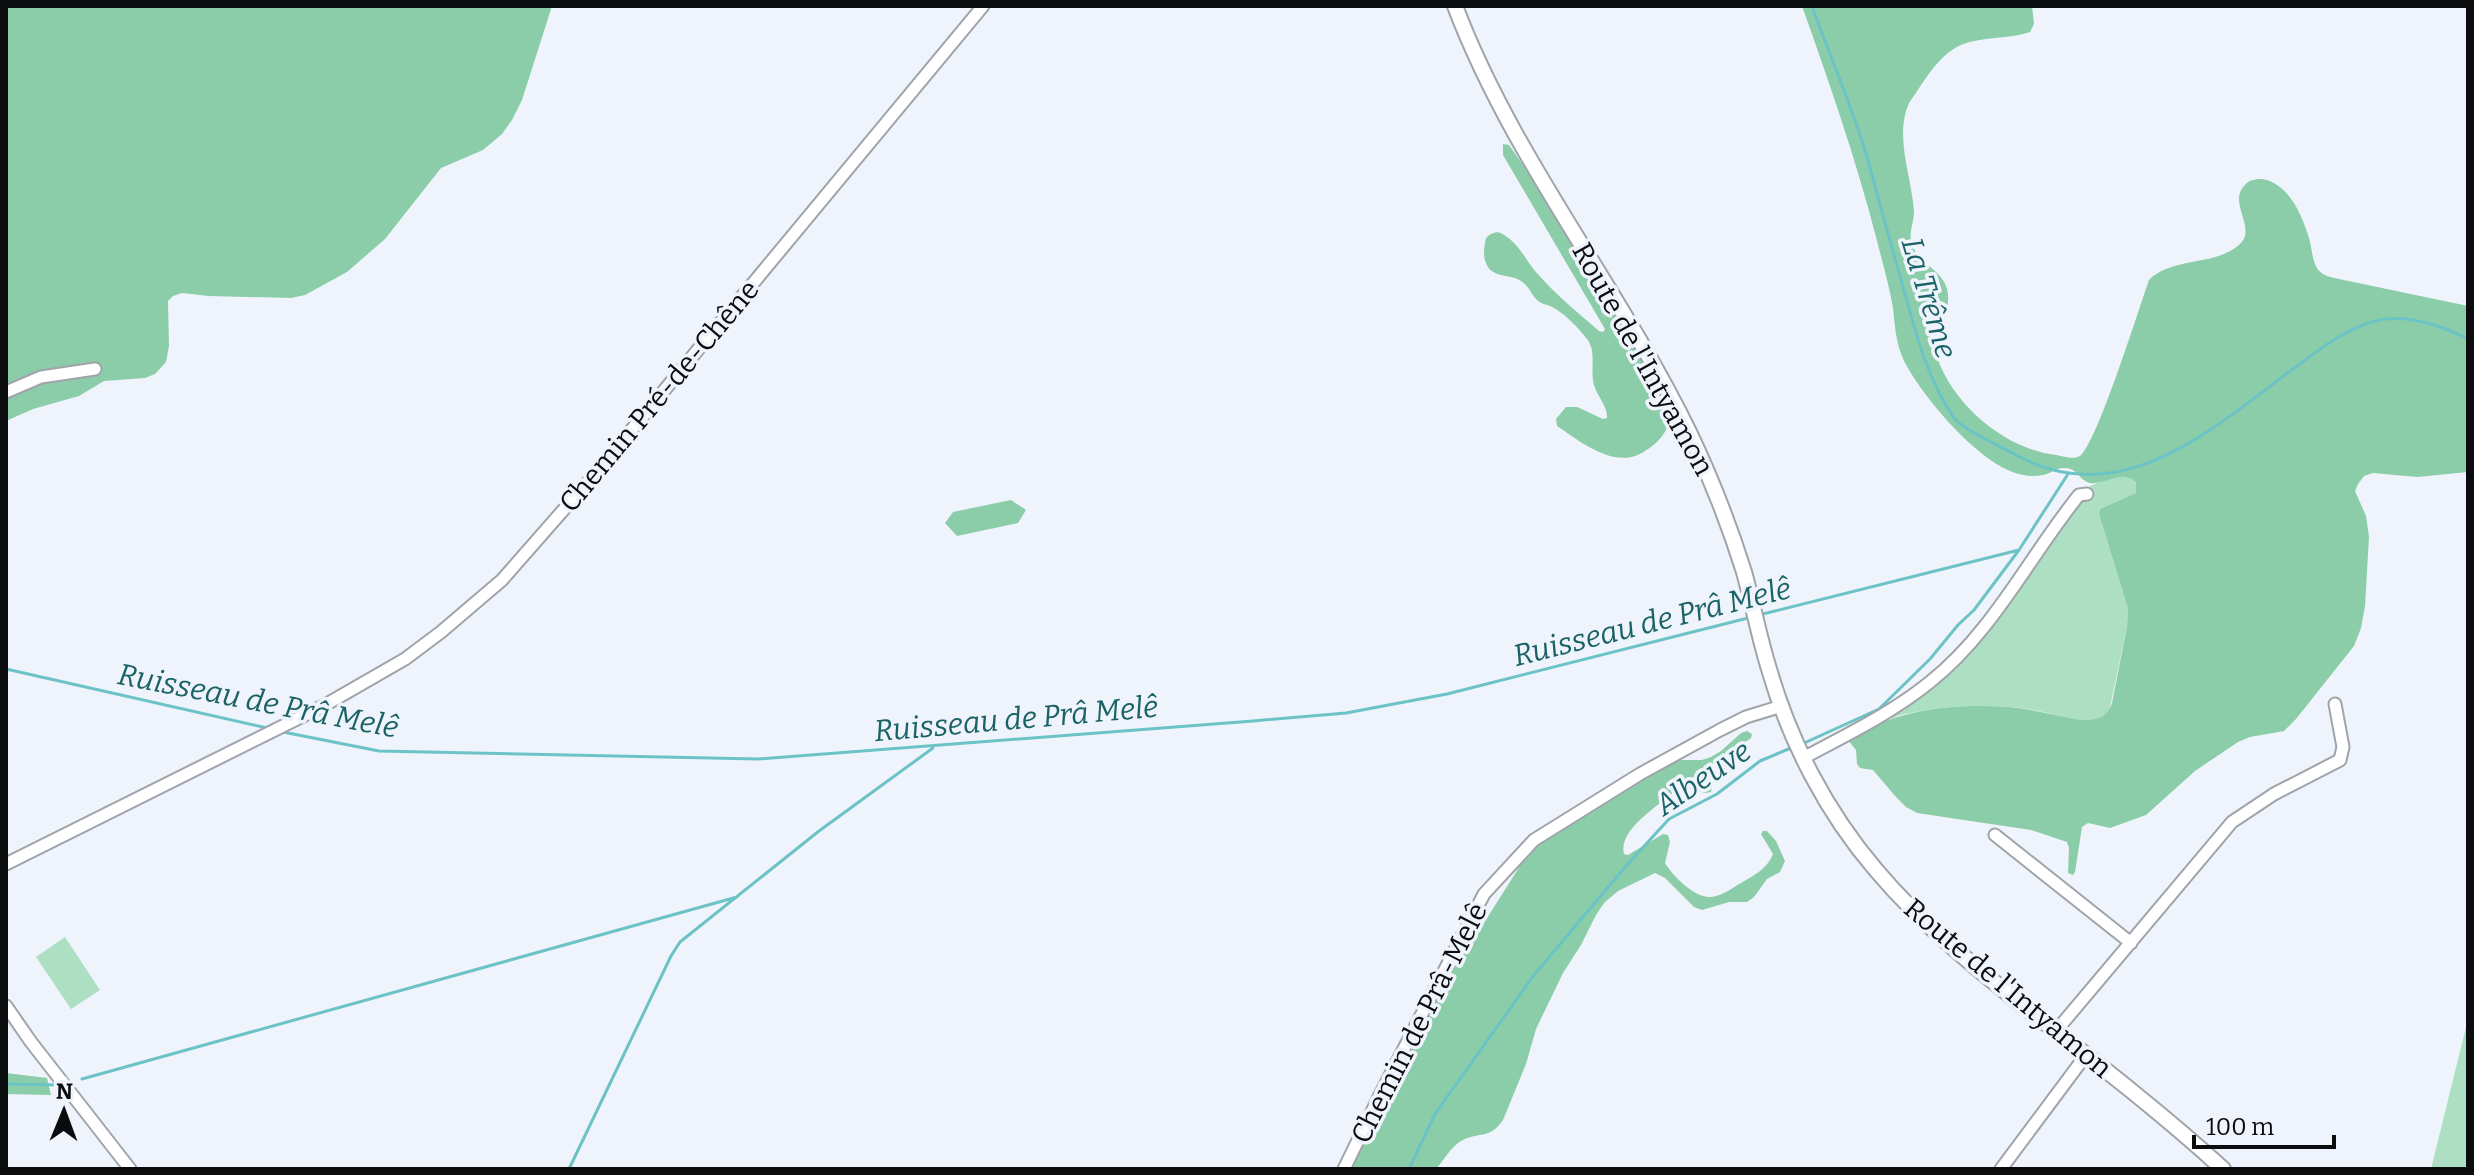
<svg xmlns="http://www.w3.org/2000/svg" width="2474" height="1175" font-family="Bitter,serif">
<style>
.green{fill:#ade0c3}
.forest{fill:#8bcda8}
.lines{fill:none;stroke-linecap:round;stroke-linejoin:round}
.stream{stroke:#6bc3c6;stroke-width:3}
.minor-casing{stroke:#9fa4ab;stroke-width:15}
.major-casing{stroke:#9fa4ab;stroke-width:18}
.minor{stroke:#fff;stroke-width:11}
.major{stroke:#fff;stroke-width:14}
.labels{text-anchor:middle;dominant-baseline:central;stroke-width:7;stroke-linejoin:round;paint-order:stroke}
.street-label{font-size:28px;fill:#0a0c0e;stroke:#eff3fb}
.water-label{font-size:30px;font-style:italic;fill:#196265;stroke:#eff3fb}
</style>
<rect width="100%" height="100%" fill="#eff3fb"/>
<!-- green -->
<path class="green" d="M2123,476L2133,478L2136,482V493L2100,509L2099,514L2128,609L2127,627L2109,712C2103,718 2096,720 2087,720C2068,720 2051,713 2033,710C1993,703 1930,705 1892,718V706L1945,663L2010,588L2084,489L2106,479Z
M65,937L100,990L71,1009L36,957Z
M2468,1019V1169H2431Z"/>
<!-- forest -->
<path class="forest" d="M6,6H552L522,100L512,120L502,134L483,150L441,168L385,239L347,272L305,295L291,298L209,296L182,293L173,296L168,301L169,346L166,362L155,374L145,378L104,381L79,396L33,409L6,421Z
M1802,6H2032L2034,24L2030,32C2012,38 1993,37 1974,41C1941,47 1927,78 1909,103C1894,137 1912,177 1914,212C1914,224 1907,235 1913,247C1920,264 1942,270 1947,289C1954,315 1928,335 1938,360C1955,406 2005,449 2056,455C2062,456 2074,460 2080,456C2097,443 2139,308 2149,280C2173,256 2215,267 2240,244C2257,228 2228,203 2244,186C2249,179 2259,178 2267,180C2291,188 2302,216 2309,238C2312,248 2312,260 2317,268C2322,276 2330,277 2339,279L2468,306V472L2417,477L2373,473L2364,476L2358,484L2355,491L2366,516L2369,537L2365,606L2361,628L2354,646L2296,719L2284,731L2250,737L2238,742L2195,771L2146,815L2110,828L2088,823L2082,827L2075,872L2073,875L2068,873L2069,848L2067,842L2031,830L1917,813L1906,807L1896,797L1873,770L1860,768L1857,764L1856,750L1848,740C1894,709 1954,703 2009,707C2034,709 2057,717 2082,720C2097,720 2107,718 2112,703L2127,627L2128,609L2099,514L2100,509L2136,493V482C2121,469 2106,485 2090,483C2080,481 2077,468 2065,468C2057,467 2050,474 2043,475C2025,479 2006,471 1992,461C1960,439 1922,395 1904,361C1896,344 1895,327 1893,308C1889,284 1882,261 1876,237C1856,159 1829,82 1802,6Z
M1503,144L1509,145L1525,168C1557,220 1589,273 1621,325C1636,349 1663,390 1668,417C1670,432 1656,444 1645,451C1616,471 1581,442 1557,426L1556,419L1566,407H1577L1603,419L1607,418C1608,407 1597,396 1594,385C1590,371 1596,354 1589,342C1582,331 1565,314 1554,308C1548,304 1542,305 1537,300C1531,294 1529,286 1521,281C1511,274 1495,278 1488,267C1482,258 1484,248 1486,238C1493,231 1499,230 1507,237C1519,245 1526,260 1535,271C1554,293 1577,312 1599,331L1603,332L1605,329L1503,155Z
M1011,500L1026,510L1018,523L957,536L945,523L953,512Z
M1747,731L1752,734L1751,738L1706,769V777L1712,786L1711,792L1705,793L1681,786C1665,802 1617,828 1624,854L1628,855L1663,834L1668,835L1670,842L1665,863C1673,876 1694,898 1711,897C1723,896 1735,886 1746,880C1758,873 1768,867 1773,854L1761,834L1763,831H1767L1776,841L1785,861L1780,872L1767,879L1754,897L1747,902H1729L1702,910L1694,907L1665,878L1655,873L1618,891L1604,903L1596,915L1581,945L1563,973L1536,1029L1526,1064L1503,1120C1489,1140 1481,1131 1463,1140C1452,1145 1444,1160 1436,1169H1345L1388,1088L1400,1077L1422,1022L1441,986L1475,937L1525,858L1540,842L1622,789L1677,760H1702L1711,757L1721,751L1741,733Z
M6,1073L47,1078L51,1095L6,1094Z"/>
<g class="lines">
<!-- stream -->
<path class="stream" d="M1812,6C1830,57 1853,108 1868,160C1879,201 1890,242 1902,283C1915,330 1926,377 1954,418C1960,428 2003,448 2016,455C2125,515 2217,424 2301,363C2323,347 2348,328 2375,321C2406,313 2440,325 2468,339
M1759,615L2019,550
M6,669L267,728
M283,732L379,751L758,759L1253,721L1346,713L1447,694L1752,617
M1802,744L1879,709L1930,659L1958,625L1974,610L2019,550L2068,474
M82,1079L737,897
M6,1084L58,1085
M569,1169L671,956L680,942L819,831L933,748
M1409,1169L1435,1114L1534,975L1626,866L1669,819L1717,794L1760,761L1791,748"/>
<!-- minor casing -->
<g class="minor-casing">
<path id="minor" d="M6,392L41,377L95,369
M1803,758C1846,735 1892,713 1930,682C1993,632 2029,557 2079,495L2087,494
M1995,835L2131,943
M6,864L325,705L405,659L441,632L502,580L594,475L983,6
M6,1006L31,1042L130,1169
M2056,1031L2232,822L2274,794L2340,760L2343,747L2335,704
M1344,1169L1381,1093L1484,894L1534,840L1640,774L1720,730L1746,717L1782,706
M2001,1169L2086,1055"/>
</g>
<!-- major casing -->
<g class="major-casing">
<path id="major" d="M1455,6C1513,159 1618,286 1689,432C1711,478 1729,524 1744,572C1753,604 1759,637 1769,669C1790,742 1827,813 1876,870C1924,927 1982,973 2040,1019C2102,1067 2165,1116 2223,1169"/>
</g>
<!-- minor -->
<use href="#minor" class="minor"/>
<!-- major -->
<use href="#major" class="major"/>
</g>
<g class="labels">
<!-- street labels -->
<g class="street-label">
<text transform="translate(1643 359) rotate(61)">Route de l'Intyamon</text>
<text transform="translate(659 396) rotate(-50)">Chemin Pré-de-Chêne</text>
<text transform="translate(2008 988) rotate(40)">Route de l'Intyamon</text>
<text transform="translate(1419 1023) rotate(-63)">Chemin de Prâ-Melê</text>
</g>
<!-- water labels -->
<g class="water-label">
<text transform="translate(1929 298) rotate(73)">La Trême</text>
<text transform="translate(1652 622) rotate(-14)">Ruisseau de Prâ Melê</text>
<text transform="translate(258 701) rotate(11)">Ruisseau de Prâ Melê</text>
<text transform="translate(1016 719) rotate(-5)">Ruisseau de Prâ Melê</text>
<text transform="translate(1703 778) rotate(-34)">Albeuve</text>
</g>
</g>
<!-- border -->
<rect width="2474" height="1175" fill="none" stroke="#0a0c0e" stroke-width="16"/>
<!-- north arrow -->
<g transform="translate(64 1111) rotate(1)" stroke="#eff3fb" stroke-width="6" paint-order="stroke">
<path d="M0-6L14 30L0 20L-14 30Z" fill="#0a0c0e"/>
<text y="-12" font-size="22" font-weight="bold" text-anchor="middle" fill="#0a0c0e">N</text>
</g>
<!-- scale -->
<path d="M2194 1135v12h140v-12" fill="none" stroke="#0a0c0e" stroke-width="4"/>
<text x="2206" y="1135" font-size="24" fill="#0a0c0e" stroke="#eff3fb" stroke-width="6" paint-order="stroke">100 m</text>
</svg>
